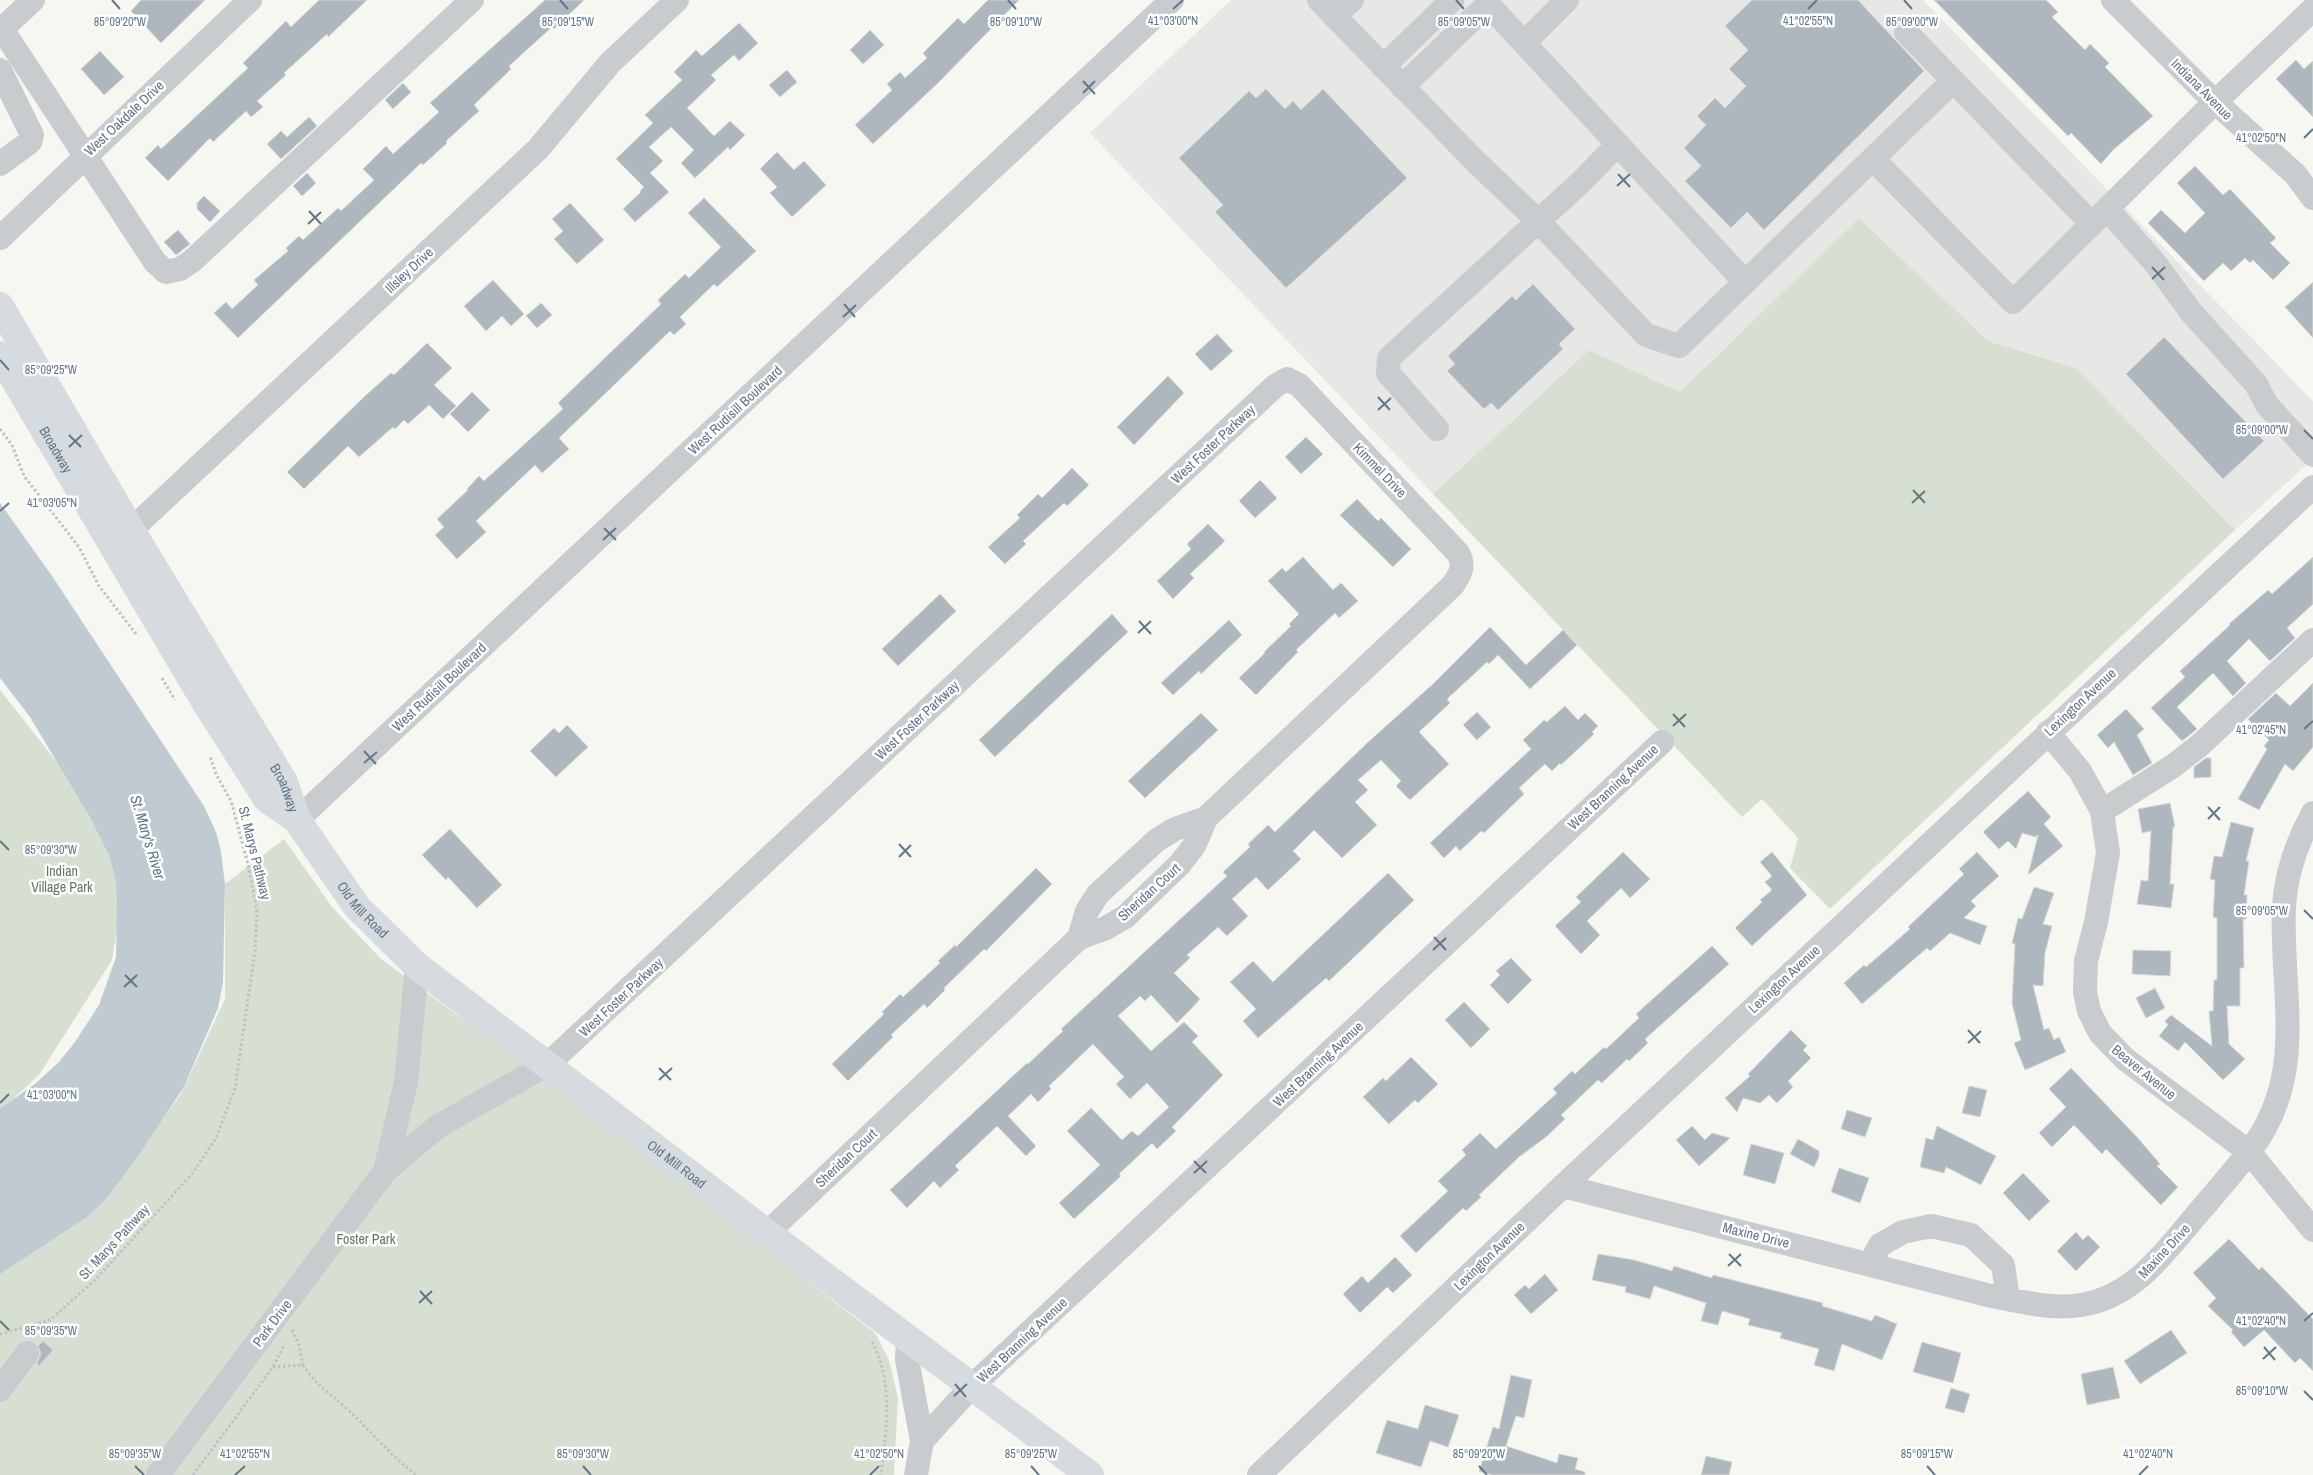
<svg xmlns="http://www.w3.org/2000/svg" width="2313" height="1475" font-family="'Archivo Narrow',sans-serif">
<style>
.built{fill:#e7e8e6}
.green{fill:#d7dfd3}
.water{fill:#bfcbd0}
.building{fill:#aeb7bd;stroke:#d8d8d5}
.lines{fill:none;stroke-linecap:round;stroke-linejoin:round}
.path{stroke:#bfc2c4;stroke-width:3;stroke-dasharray:2.5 2.5;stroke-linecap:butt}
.minor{stroke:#c8cccf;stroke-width:24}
.major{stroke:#d6dbdf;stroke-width:28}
.ticks{fill:none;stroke:#627787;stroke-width:2}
.labels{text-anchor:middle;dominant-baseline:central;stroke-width:5;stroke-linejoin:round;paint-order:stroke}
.street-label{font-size:14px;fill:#627787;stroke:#fff}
.park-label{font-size:14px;fill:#64785e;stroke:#fff}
.water-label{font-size:15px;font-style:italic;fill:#5e7a83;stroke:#fff}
.ticks-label{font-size:12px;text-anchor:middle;fill:#627787;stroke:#fff;stroke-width:5;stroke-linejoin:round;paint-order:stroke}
</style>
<rect width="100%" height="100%" fill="#f7f7f2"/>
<!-- built -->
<path class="built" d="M1231,0H1923L2313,401V459L2235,530L2076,368L1988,341L1859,218L1680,392L1589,350L1433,494L1090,133Z"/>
<!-- green -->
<path class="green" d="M1859,218L1988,341L2076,368L2235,530L1830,909L1790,868L1798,838L1762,799L1742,817L1433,494L1589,350L1680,392Z
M0,690L113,833L126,873L112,960L39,1075L0,1111Z
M284,839L332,907L381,959L565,1094L875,1333L889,1360L898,1398L894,1475H0V1272L107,1193L181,1094L225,999V884Z"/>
<!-- water -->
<path class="water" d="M0,503L52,576L204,806L216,832L221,852L225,884L223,982L218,1008L184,1087L132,1165L104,1201L87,1217L0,1274V1109L36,1083L59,1062L75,1042L99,1005L116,957L117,900L116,881L109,855L90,817L30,717L0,678Z"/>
<!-- building -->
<path class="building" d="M141,0H205L161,43L131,11Z
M319,0H367L328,37L327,34L284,73L286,75L257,101L263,107L251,117L246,111L213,142L210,138L168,181L145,158L158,145L161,149L248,68L243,63L286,21L291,27Z
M545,0H584L554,29L552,27L509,66L511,69L474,105L479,111L446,141L447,143L423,165L421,163L238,338L214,313L226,302L232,309L258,285L254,280L288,251L286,248L299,236L303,240L338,208L341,211L374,180L363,169L386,146L393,154L439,112L430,103Z
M988,0H1019L939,82L873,144L855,125L892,90L887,84L900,72L905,78L927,58L923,53L958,18L964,24Z
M1752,0H1858L1924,71L1764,230L1747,212L1731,228L1685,181L1701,166L1684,148L1706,125L1697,116L1715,98L1725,108L1746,86L1729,69L1748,50L1725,26Z
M1934,0H2046L2058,12L2052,17L2085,50L2090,44L2109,63L2105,67L2153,116L2113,150L2101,164L2071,133L2068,136Z
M739,23L758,43L739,61L734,55L711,75L716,80L687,108L714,136L730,121L745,135L730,150L728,147L695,178L681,163L694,150L671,127L649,147L663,161L650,173L669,192L635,222L623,209L641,192L640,191L644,187L616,159L653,123L645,115L682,80L674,72L696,50L702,56Z
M870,30L884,45L863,64L850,50Z
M100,51L124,77L104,95L81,69Z
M2296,60L2304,69L2313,61V117L2276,79Z
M787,70L797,82L780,97L769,85Z
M403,83L411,92L393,109L385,100Z
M1266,89L1285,109L1293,101L1301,110L1323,89L1407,178L1286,288L1215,212L1223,205L1179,158L1249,91L1256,98Z
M309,117L317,126L281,159L267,144L281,131L287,137Z
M777,152L794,170L804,161L826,185L792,217L770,193L777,187L760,169Z
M2195,166L2223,195L2230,189L2276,238L2270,243L2290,263L2273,280L2253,260L2250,263L2245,258L2231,271L2223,263L2204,281L2148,223L2161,210L2185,233L2205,213L2177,183Z
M307,173L316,183L302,196L293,186Z
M204,196L220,211L210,222L197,209V203Z
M704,198L756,251L717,287L714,284L680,317L686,324L674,335L670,331L559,438L569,449L542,473L535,465L476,521L486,532L457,559L435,535L444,527L437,519L468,490L467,489L479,476L484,481L563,409L558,403L661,304L658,300L685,274L689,278L721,247L688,213Z
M570,203L604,240L577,264L554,239L563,231L552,219Z
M178,230L190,244L176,255L164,242Z
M493,280L524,314L511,326L502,316L486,331L464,306Z
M2313,282V338L2285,307Z
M1533,284L1575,329L1559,344L1563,349L1498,410L1491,403L1484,409L1447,371L1455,364L1448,356L1512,296L1516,300Z
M541,303L552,315L537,328L526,316Z
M1217,334L1233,351L1211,371L1195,354Z
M2164,337L2264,441L2223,479L2126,374Z
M427,343L452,368L434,385L456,406L443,419L429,405L408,424L404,420L395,429L393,427L359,457L348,446L304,489L287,472L365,396L391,373L394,375Z
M1168,376L1184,393L1134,445L1117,427Z
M472,392L490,410L468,432L450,414Z
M1306,437L1323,454L1301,474L1285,457Z
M1072,468L1089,485L1067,506L1064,503L1023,541L1026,544L1005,564L988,547L1020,518L1017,515L1038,494L1042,498Z
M1260,480L1277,498L1255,518L1239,501Z
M1357,499L1378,521L1381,518L1411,549L1393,567L1340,515Z
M1208,524L1225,541L1190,574L1194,578L1173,599L1157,581L1191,549L1187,544Z
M1303,557L1333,590L1341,583L1358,601L1339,618L1335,613L1296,650L1298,652L1256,695L1239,678L1265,653L1264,652L1291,626L1289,624L1299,614L1268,581L1282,568L1286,572Z
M2313,557V604L2287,628L2295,638L2270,661L2249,639L2227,661L2246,683L2233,696L2213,673L2177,707L2197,729L2182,741L2151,708L2185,677L2180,671L2230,625L2229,624L2268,590L2272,594Z
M940,594L956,611L898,666L882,649Z
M1112,614L1128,632L995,757L979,740Z
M1229,620L1242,635L1201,674L1199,671L1173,695L1161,683Z
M1490,627L1526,665L1563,630L1577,645L1530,689L1498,655L1489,664L1487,662L1447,699L1450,703L1419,732L1449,764L1410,800L1396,786L1401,781L1381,760L1358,780L1368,790L1355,802L1377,825L1342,858L1314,830L1293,851L1301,859L1268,890L1256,877L1232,899L1248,916L1227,936L1218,927L1187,955L1190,958L1174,973L1200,999L1191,1009L1177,1023L1151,995L1145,1001L1140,996L1118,1016L1151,1051L1184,1022L1198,1036L1192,1042L1223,1075L1172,1127L1176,1131L1157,1149L1152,1143L1119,1174L1121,1176L1074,1219L1059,1203L1100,1165L1067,1131L1091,1108L1122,1140L1132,1131L1138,1136L1169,1107L1147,1083L1130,1099L1116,1084L1124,1077L1093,1044L1049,1086L1051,1089L1038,1102L1031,1094L1008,1116L1036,1146L1026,1156L997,1126L955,1166L959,1170L940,1188L934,1181L907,1208L890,1190L1027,1063L1028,1064L1063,1031L1061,1029L1227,876L1223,872L1250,847L1248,844L1268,825L1275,832L1366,744L1433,684Z
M2313,683V747L2293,771L2285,764L2259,810L2238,799L2267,749L2264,746L2269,740L2248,719L2276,693L2290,706Z
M1565,706L1578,720L1585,713L1598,726L1592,732L1594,734L1561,765L1560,763L1552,771L1545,764L1519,788L1524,794L1484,833L1481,831L1460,851L1456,846L1444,858L1430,843L1531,749L1523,740L1544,720L1547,722Z
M2126,709L2144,729L2137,735L2152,763L2133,775L2114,742L2108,748L2097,735Z
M1477,712L1491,727L1477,740L1463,725Z
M1201,713L1218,730L1145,798L1128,781Z
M567,725L588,747L556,777L530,751L554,728L559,733Z
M2206,758H2211V777L2194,778V767Z
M2028,791L2051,817L2044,824L2063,846L2028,875L2038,835L2035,837L2022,833L2016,849L2008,841L1999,849L1983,832Z
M2170,803L2175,827H2173L2170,884H2174L2171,908L2137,904L2141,880L2148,881L2151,831L2142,833L2138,809Z
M2231,822L2254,828L2246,861H2249L2244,895H2247L2246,919H2243L2244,968H2240V1006H2227L2229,1044L2245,1059L2223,1080L2185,1042L2178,1051L2159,1036L2168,1025L2165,1021L2171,1015L2212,1046L2209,1011H2213L2214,980H2217V918L2213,917L2215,880L2210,879L2214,856L2222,857Z
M450,829L502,885L477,908L448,877L446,880L422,855Z
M1623,852L1650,879L1630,898L1621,888L1587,921L1600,935L1581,954L1555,926L1581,902L1576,897Z
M1772,852L1807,895L1752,946L1735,928L1762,902L1760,900L1772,890L1765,882L1772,876L1760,862Z
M1977,852L1999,876L1971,901L1976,906L1964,918L1987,926L1980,945L1950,933L1930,951L1927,948L1862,1004L1844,983L1864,965L1866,967L1910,929L1908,927L1964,874L1959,869Z
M1036,868L1052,884L986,951L984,949L944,988L945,990L927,1008L924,1004L891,1035L893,1037L848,1081L832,1064L884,1014L882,1012L900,994L903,997L940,963L938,961L955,945L956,947Z
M1388,873L1414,900L1329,981L1326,978L1258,1038L1243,1021L1256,1009L1230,982L1253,961L1273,982Z
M2034,887L2054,893L2043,924L2052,926L2045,953L2043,986L2033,985L2044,1030L2049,1028L2054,1040L2059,1037L2066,1052L2025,1070L2014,1043L2021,1040L2012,1003L2015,944L2012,943L2018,918L2022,919Z
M1712,946L1729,964L1645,1039L1648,1043L1629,1061L1627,1059L1602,1083L1598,1080L1561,1115L1565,1119L1546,1137L1519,1157L1479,1195L1481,1197L1466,1211L1463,1208L1416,1253L1400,1236L1448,1191L1438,1181L1466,1155L1462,1150L1480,1133L1496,1149L1557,1093L1553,1089L1572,1071L1575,1074L1604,1047L1606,1049L1639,1018L1636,1014Z
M2133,950L2171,951L2170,976L2132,974Z
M1511,958L1532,980L1508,1004L1490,985L1500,975L1496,971Z
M2155,988L2165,1008L2146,1018L2136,998Z
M1464,1002L1490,1029L1471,1048L1445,1020Z
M1791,1030L1807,1046L1803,1050L1811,1058L1788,1081L1793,1087L1777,1103L1769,1095L1760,1103L1743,1098L1737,1112L1725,1098L1750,1076L1748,1074Z
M1411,1057L1438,1084L1418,1103L1415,1100L1389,1124L1363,1097L1383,1078L1386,1081Z
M2071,1068L2137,1137L2160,1164L2157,1166L2178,1187L2161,1205L2106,1149L2102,1154L2074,1125L2052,1147L2039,1133L2066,1107L2049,1089Z
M1969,1086L1987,1090L1980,1117L1962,1113Z
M1847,1110L1872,1118L1865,1137L1841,1129Z
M1692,1126L1705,1140L1712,1133L1730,1138L1699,1166L1676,1140Z
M1937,1126L1996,1156L1981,1185L1946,1167L1944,1173L1920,1167L1926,1138L1933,1140Z
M1798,1139L1819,1151V1157L1814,1167L1790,1154Z
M1751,1144L1784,1153L1775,1184L1743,1175Z
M1839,1168L1869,1178L1860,1203L1831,1192Z
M2023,1173L2050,1201L2029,1221L2003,1193Z
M2076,1232L2083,1240L2088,1235L2100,1247L2076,1271L2057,1251Z
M2229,1239L2259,1270L2262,1267L2313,1319V1371L2300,1358L2295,1363L2264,1330L2244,1347L2231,1332L2233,1330L2208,1306L2216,1298L2193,1273Z
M1598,1254L1634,1260L1672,1271L1674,1266L1712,1278L1713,1275L1823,1303L1822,1306L1872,1321L1875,1315L1897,1324L1882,1360L1842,1344L1834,1371L1814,1365L1819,1349L1780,1338L1782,1333L1748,1325L1750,1319L1722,1311L1718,1325L1701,1321L1706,1303L1654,1286L1650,1299L1625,1292L1626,1287L1592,1280Z
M1395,1257L1412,1275L1393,1293L1387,1287L1360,1313L1343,1294L1362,1276L1368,1283Z
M1545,1274L1558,1290L1531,1314L1514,1295L1525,1285L1529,1289Z
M2171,1330L2187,1353L2140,1384L2124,1361Z
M43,1341L53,1350L39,1366L37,1363L41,1354L38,1346Z
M1922,1342L1961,1353L1953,1383L1913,1372Z
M2113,1367L2120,1398L2087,1405L2081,1374Z
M1511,1375L1532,1380L1524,1418L1516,1416L1506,1446L1557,1463L1559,1454L1578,1458L1575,1469L1585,1472V1475H1492L1479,1471L1493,1427L1499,1429Z
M1951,1388L1970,1394L1964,1413L1945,1408Z
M1425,1405L1459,1415L1448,1447L1430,1441L1421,1467L1376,1453L1387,1420L1418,1429Z
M1706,1456L1732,1462L1729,1475H1701Z"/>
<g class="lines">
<!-- path -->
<path class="path" d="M0,429L12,445L24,476L79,547L99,586L136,634
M162,678L175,700
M292,1330L299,1345L303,1365
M0,1334L50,1320L94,1281L192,1174L216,1138L235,1088L255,951L257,911L248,864L231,801L216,774L210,756
M872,1342C894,1382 886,1431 881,1475
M273,1367L303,1365C316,1386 329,1392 346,1408C370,1430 390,1455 416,1475
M193,1475L273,1367L284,1345"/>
<!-- minor -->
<path class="minor" d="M1319,0L1474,160L1538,221L1646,335L1679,346L1953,81
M2113,0L2215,102L2295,174L2313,198
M1334,16L1352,0
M0,26L2,29L33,0
M2,29L155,262L166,272L180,269L192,261L472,0
M1906,32L2092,224
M1524,43L1567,0
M1383,67L1452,0
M0,70L32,135L30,142L0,164
M1402,87L1488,4L1745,282
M1873,159L2013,302L2215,102L2313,9
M2107,209L2155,263L2191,312L2256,384L2267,405L2313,455
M0,238L250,0
M1437,429L1388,373L1389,358L1581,182L1618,144
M131,530L538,149L610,63L677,0
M2048,732L2080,771L2102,811L2108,853L2096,922L2086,961L2085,992L2089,1011L2100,1033L2125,1059L2249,1152L2313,1230
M2102,811L2173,766L2200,745L2313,640
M297,820L1172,0
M1079,938L1087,911L1098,894L1157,840L1175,829L1206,818
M417,966L406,1082L385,1171L437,1127L548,1064L1275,386L1287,379L1299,385L1458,553C1465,566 1461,573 1453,585L1206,818L1194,846L1180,864L1125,917L1104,929L1079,938L767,1233
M1563,1186L1991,1296C2020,1301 2051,1310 2081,1305C2132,1297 2162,1256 2193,1219C2212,1197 2231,1175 2249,1152C2309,1075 2280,994 2284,906C2286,872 2297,842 2313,813
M1870,1264L1880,1245L1903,1232L1931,1226L1971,1235L2003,1265L2008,1299
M908,1338L907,1359L922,1441
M0,1390L27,1353
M158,1475L385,1171
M916,1475L922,1441L972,1386L1662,742
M1259,1475L1563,1186L2313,487"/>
<!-- major -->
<g class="major">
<path id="s1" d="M0,306L131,530L284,782L297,820L357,907L417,966L767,1233L1090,1475"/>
<path id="s2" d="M0,355L207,705L267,799L297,820"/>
</g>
</g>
<!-- ticks -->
<path class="ticks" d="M112,0L120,9M560,0L568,9M1008,0L1016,9M1456,0L1464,9M1904,0L1912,9M1173,9L1183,0M1808,9L1817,0M1083,81L1095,94M1083,93L1095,81M2304,138L2313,129M1618,174L1630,187M1617,186L1630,174M309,211L321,224M308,224L321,212M2152,267L2164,280M2152,279L2165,267M844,304L855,317M843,317L856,305M0,360L9,370M1378,397L1390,410M1378,410L1391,398M2304,430L2313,439M69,435L81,447M69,447L82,435M1913,490L1925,503M1912,503L1925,491M0,511L9,503M604,528L616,540M603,540L616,528M1139,621L1151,634M1138,633L1151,621M1673,714L1685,727M1673,726L1686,714M2304,729L2313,721M364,751L376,764M364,763L377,752M2208,807L2220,820M2208,819L2220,807M0,841L9,850M899,844L911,857M899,857L911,845M2304,910L2313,919M1434,937L1446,950M1433,950L1446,938M125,975L137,987M124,987L137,975M1968,1030L1980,1043M1968,1043L1981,1031M659,1068L671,1080M659,1080L672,1068M0,1103L9,1094M1194,1161L1206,1173M1194,1173L1207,1161M1729,1254L1741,1266M1728,1266L1741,1254M420,1291L432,1304M419,1303L432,1291M0,1321L9,1330M2304,1321L2313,1313M2264,1347L2275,1360M2263,1359L2276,1347M955,1384L966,1397M2304,1391L2313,1400M954,1396L967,1384M135,1466L144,1475M583,1466L591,1475M1031,1466L1039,1475M1479,1466L1487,1475M1927,1466L1935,1475M235,1475L245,1466M870,1475L879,1466M2139,1475L2148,1466"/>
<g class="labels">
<!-- street labels -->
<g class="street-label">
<text transform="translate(2202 89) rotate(45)">Indiana Avenue</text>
<text transform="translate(124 118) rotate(-43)">West Oakdale Drive</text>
<text transform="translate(409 270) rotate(-43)">Illsley Drive</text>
<text transform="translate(735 410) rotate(-43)">West Rudisill Boulevard</text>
<text transform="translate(1213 444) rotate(-43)">West Foster Parkway</text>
<text stroke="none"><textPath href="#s2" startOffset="110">Broadway</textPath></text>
<text transform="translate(1380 470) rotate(46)">Kimmel Drive</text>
<text transform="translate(439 687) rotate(-43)">West Rudisill Boulevard</text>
<text transform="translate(2080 702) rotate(-43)">Lexington Avenue</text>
<text transform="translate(917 720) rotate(-43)">West Foster Parkway</text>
<text transform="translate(1613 787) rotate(-43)">West Branning Avenue</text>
<text stroke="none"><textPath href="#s1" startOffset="560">Broadway</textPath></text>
<text transform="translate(255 853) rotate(76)">St. Marys Pathway</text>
<text transform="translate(1149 892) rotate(-42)">Sheridan Court</text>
<text stroke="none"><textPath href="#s1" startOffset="706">Old Mill Road</textPath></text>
<text transform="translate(1784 979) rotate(-43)">Lexington Avenue</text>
<text transform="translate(621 997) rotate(-43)">West Foster Parkway</text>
<text transform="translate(1318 1064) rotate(-43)">West Branning Avenue</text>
<text transform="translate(2144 1072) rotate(39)">Beaver Avenue</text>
<text transform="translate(846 1158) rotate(-43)">Sheridan Court</text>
<text stroke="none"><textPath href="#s1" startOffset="1111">Old Mill Road</textPath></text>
<text transform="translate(1756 1235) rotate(14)">Maxine Drive</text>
<text transform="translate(114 1242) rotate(-47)">St. Marys Pathway</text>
<text transform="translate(2164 1251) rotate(-47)">Maxine Drive</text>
<text transform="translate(1489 1256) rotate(-44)">Lexington Avenue</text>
<text transform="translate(272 1323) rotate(-53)">Park Drive</text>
<text transform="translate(1022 1340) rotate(-43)">West Branning Avenue</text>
</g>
<!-- park labels -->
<g class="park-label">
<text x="62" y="871">Indian<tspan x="62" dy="16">Village Park</tspan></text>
<text x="366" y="1239">Foster Park</text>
</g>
<!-- water labels -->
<g class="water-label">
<text transform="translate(148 837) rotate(73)">St. Mary's River</text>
</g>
</g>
<g class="ticks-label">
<text x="1173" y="25">41°03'00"N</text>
<text x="1808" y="25">41°02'55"N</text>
<text x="120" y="26">85°09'20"W</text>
<text x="568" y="26">85°09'15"W</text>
<text x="1016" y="26">85°09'10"W</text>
<text x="1464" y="26">85°09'05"W</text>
<text x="1912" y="26">85°09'00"W</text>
<text x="2261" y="142">41°02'50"N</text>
<text x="51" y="374">85°09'25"W</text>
<text x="2262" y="434">85°09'00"W</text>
<text x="52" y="507">41°03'05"N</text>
<text x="2261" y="734">41°02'45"N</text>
<text x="51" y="854">85°09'30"W</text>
<text x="2262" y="915">85°09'05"W</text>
<text x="52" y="1099">41°03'00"N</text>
<text x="2261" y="1325">41°02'40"N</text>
<text x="51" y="1335">85°09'35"W</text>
<text x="2262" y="1395">85°09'10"W</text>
<text x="135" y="1458">85°09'35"W</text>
<text x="583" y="1458">85°09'30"W</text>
<text x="1031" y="1458">85°09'25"W</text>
<text x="1479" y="1458">85°09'20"W</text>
<text x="1927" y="1458">85°09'15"W</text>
<text x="245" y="1458">41°02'55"N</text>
<text x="879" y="1458">41°02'50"N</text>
<text x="2148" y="1458">41°02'40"N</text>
</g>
</svg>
